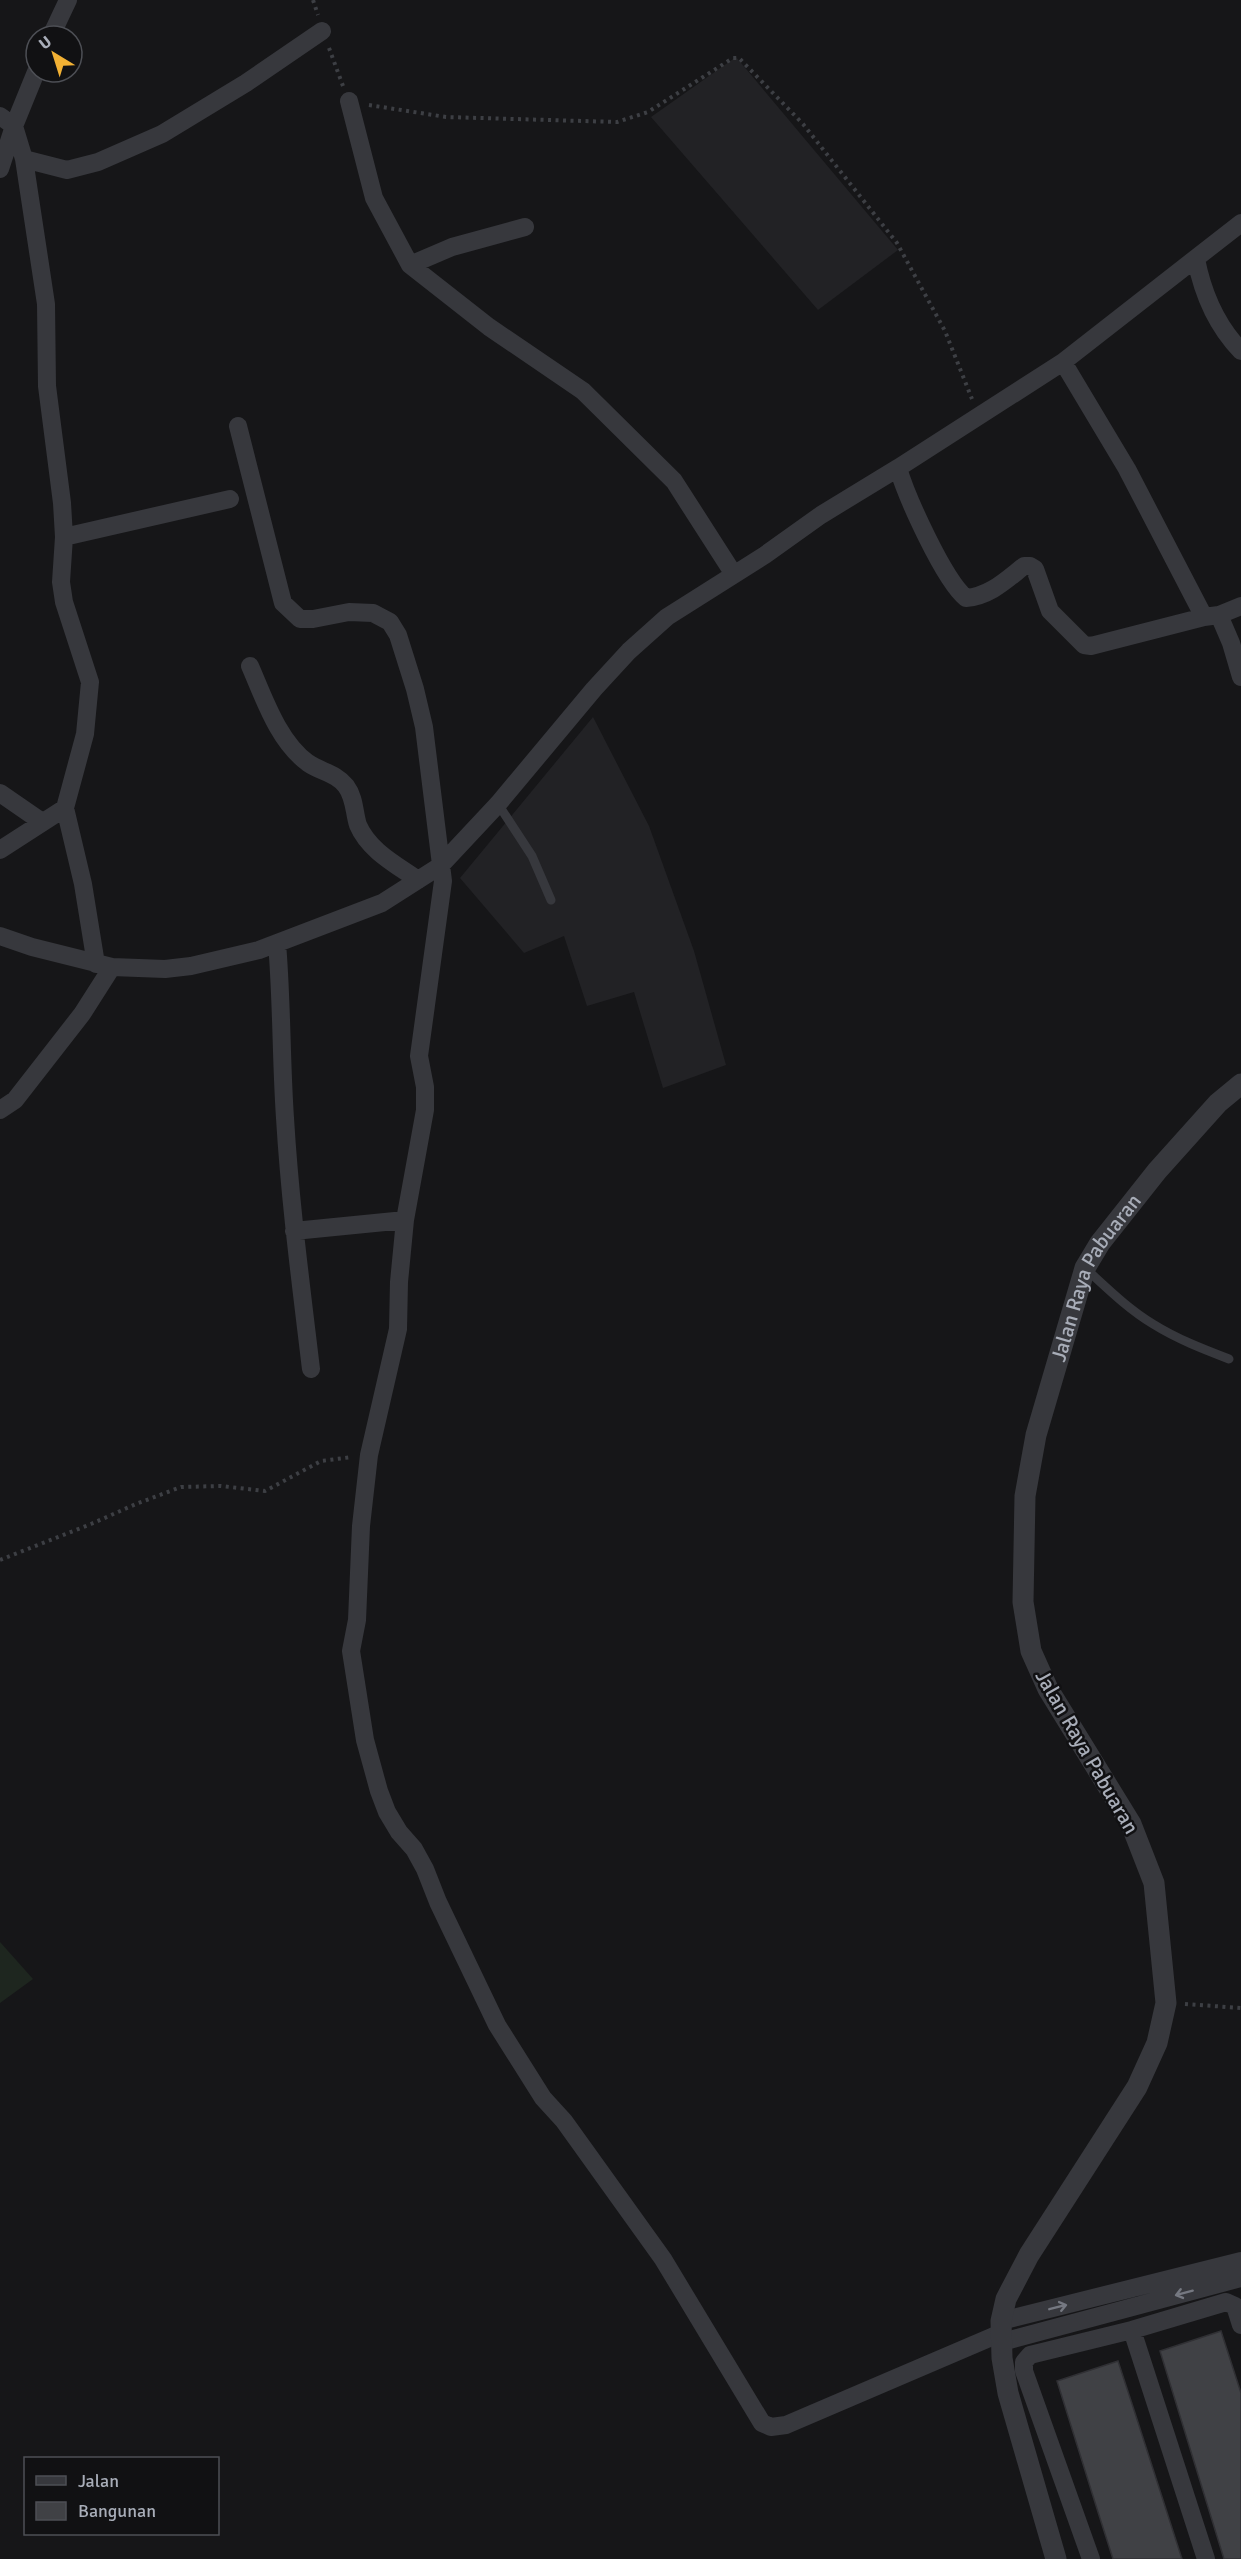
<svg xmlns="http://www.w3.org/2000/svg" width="1241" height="2559" font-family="Signika,sans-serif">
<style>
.built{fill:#222225}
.green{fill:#1e261f}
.building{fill:#404145;stroke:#303034;stroke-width:1.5}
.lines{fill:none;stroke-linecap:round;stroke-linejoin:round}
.path{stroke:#3d3f44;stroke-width:4;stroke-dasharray:3 4.5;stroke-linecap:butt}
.service{stroke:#37383d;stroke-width:9}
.minor{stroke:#37383d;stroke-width:18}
.tertiary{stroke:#37383d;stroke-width:21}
.oneway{stroke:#757881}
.labels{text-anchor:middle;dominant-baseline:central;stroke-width:5;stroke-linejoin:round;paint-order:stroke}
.street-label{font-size:21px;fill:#a8adb8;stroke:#111113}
</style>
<rect width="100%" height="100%" fill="#161618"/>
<!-- built -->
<path class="built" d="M736,57L898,250L818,310L651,117Z
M593,717L649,826L694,951L726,1065L663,1088L634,992L587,1006L564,936L524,953L460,878Z"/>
<!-- green -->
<path class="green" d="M0,1942L33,1979L0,2003Z"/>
<!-- building -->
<path class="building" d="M1221,2331L1241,2393V2559H1224L1160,2351Z
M1118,2361L1135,2413L1182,2559H1113L1098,2512L1057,2381Z"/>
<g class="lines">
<!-- path -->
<path class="path" d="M313,0L318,15
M329,48L343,86
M369,105L446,117L617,122L648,112L733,58H739L803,124L897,243L945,331L972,399
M0,1560L91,1524L136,1504L181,1487L221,1486L265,1491L321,1461L352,1457
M1185,2004L1241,2008"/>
<!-- service -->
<path class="service" d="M498,804L532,856L551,900
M1085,1268C1107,1288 1128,1309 1153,1324C1177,1339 1203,1349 1229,1359"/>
<!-- minor -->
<path class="minor" d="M51,36L68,0
M349,101L374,198L410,265L489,327L583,391L674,481L733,573
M0,116L14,126L24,159L46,304L47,386L62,503L64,537L61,582L64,602L90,682L85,734L65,808L0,850
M24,159L67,170L98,162L162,134L246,83L322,31
M0,169L14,126L36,72
M1196,259C1203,295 1216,325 1241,351
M410,265L452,247L525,227
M1063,362L1127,469L1204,617
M238,426L283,603L300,619H313L349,612L373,613L390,622L398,635L415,689L424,727L443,881L419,1056L425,1087V1110L405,1220L399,1282L398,1329L369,1455L361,1526L357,1620L351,1651L365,1740L379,1791L387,1812L399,1832L414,1849L425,1869L438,1902L497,2025L543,2098L564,2121L663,2259L762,2423L771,2427L786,2425L1001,2333
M898,468C907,498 944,580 966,598C990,596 1006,580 1024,566H1030L1035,569L1050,611L1084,645L1091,646L1204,617L1219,615L1241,606
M64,537L230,499
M1219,615L1231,643L1241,677
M250,666C264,698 278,741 308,763C321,772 336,773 346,786C355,798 354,813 358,825C369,851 397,865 418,880
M0,793L42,822
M65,808L83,884L96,964
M0,936L32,947L112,967L165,969L191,966L259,950L382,903L440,866L498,804L594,689L629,651L667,617L765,555L821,515L898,468L1063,362L1241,223
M277,943C282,1002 281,1060 285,1118C290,1202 301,1285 311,1369
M0,1110L15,1100L82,1014L112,967
M294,1231L405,1220
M1001,2321L1241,2261
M1132,2330L1206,2559
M1002,2342L1241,2278
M1091,2559L1024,2371V2362L1030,2355L1132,2330L1226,2302L1235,2306L1241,2325"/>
<!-- tertiary -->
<path class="tertiary" id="s1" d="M1056,2559L1008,2393L1002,2358L1001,2321L1006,2299L1029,2255L1137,2087L1157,2043L1166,2003L1154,1883L1131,1824L1048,1689L1031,1651L1023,1602L1025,1496L1036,1435L1085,1268L1100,1243L1157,1171L1218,1103L1241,1084"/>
</g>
<!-- one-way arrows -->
<defs><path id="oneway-shaft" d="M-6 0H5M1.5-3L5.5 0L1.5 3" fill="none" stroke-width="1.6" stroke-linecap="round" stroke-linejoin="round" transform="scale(1.5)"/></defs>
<g class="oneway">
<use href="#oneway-shaft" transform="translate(1184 2293) rotate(165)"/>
<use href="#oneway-shaft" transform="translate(1058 2307) rotate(-14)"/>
</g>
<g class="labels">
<!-- street labels -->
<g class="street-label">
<text stroke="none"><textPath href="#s1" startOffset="1378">Jalan Raya Pabuaran</textPath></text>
<text transform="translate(1087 1752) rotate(60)">Jalan Raya Pabuaran</text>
</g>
</g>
<!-- legend -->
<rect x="24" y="2457" width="195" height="78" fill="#111113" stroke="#4d4f55" stroke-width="1.5"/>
<rect x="36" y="2476" width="30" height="9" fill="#37383d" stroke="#4d4f55" stroke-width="1.5"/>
<text x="78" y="2487" font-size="18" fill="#a8adb8">Jalan</text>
<rect x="36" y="2502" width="30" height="18" fill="#404145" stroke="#4d4f55" stroke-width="1.5"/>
<text x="78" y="2517" font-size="18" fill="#a8adb8">Bangunan</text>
<!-- north arrow -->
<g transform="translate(54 54) rotate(322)"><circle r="28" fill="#111113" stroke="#4d4f55" stroke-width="1.5"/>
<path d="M0-4.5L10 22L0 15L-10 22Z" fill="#f2b134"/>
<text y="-9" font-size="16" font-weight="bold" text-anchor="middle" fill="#a8adb8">U</text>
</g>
</svg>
